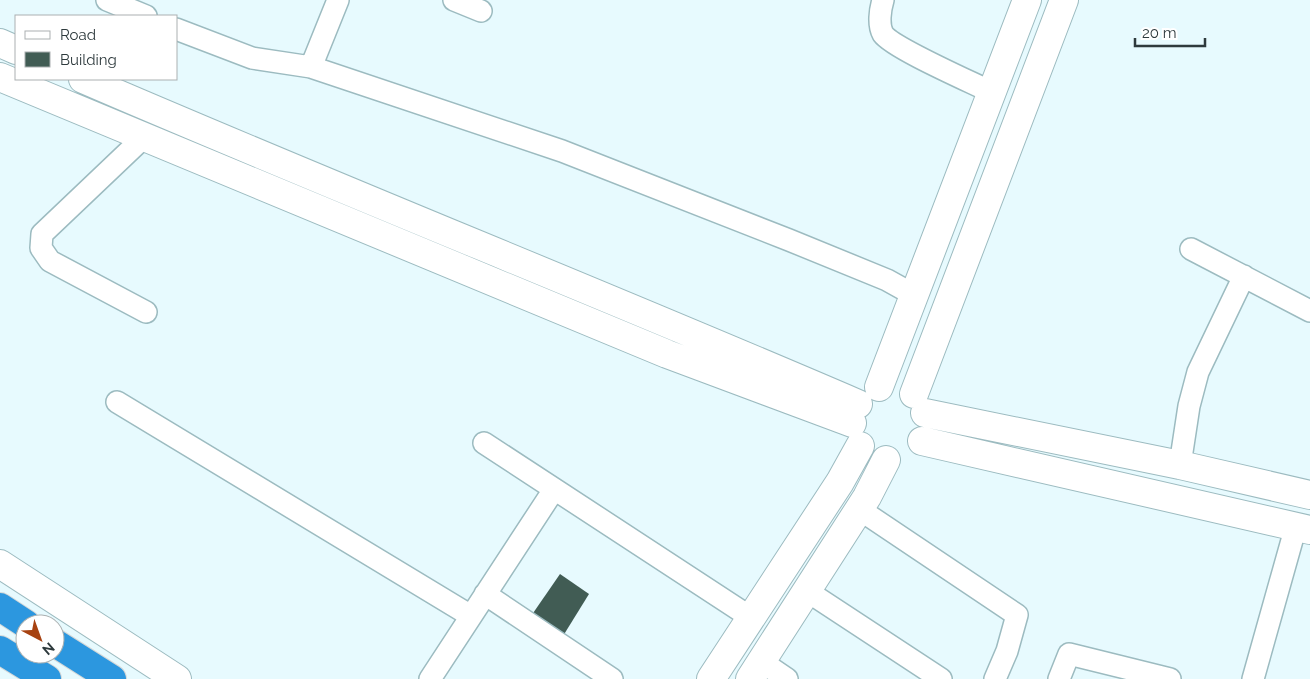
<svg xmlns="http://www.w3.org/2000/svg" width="1310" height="679" font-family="Raleway,sans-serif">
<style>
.building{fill:#415c54}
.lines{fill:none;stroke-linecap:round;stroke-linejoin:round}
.street-casing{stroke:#9cbbc0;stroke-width:24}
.secondary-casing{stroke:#9cbbc0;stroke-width:30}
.highway-casing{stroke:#d5d8d8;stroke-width:30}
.street{stroke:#fff;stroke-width:21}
.secondary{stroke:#fff;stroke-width:28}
.highway{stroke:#2c97df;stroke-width:28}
</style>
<rect width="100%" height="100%" fill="#e7fafe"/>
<!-- building -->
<path class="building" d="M560,574L589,594L563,636L529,619Z"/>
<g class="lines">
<!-- street casing -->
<g class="street-casing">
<path id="street" d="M107,0L146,16
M454,0L481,11
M883,0C880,10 878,25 883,34C893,48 971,82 991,92
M176,29L252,58L311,67L562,151L789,240L887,280L914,295
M311,67L338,0
M144,137L42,234L41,248L50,261L146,312
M1191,249L1310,311
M117,402L471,616
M484,443L750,617
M1180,465L1189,406L1198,372L1244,276
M859,509L1017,615L1007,651L995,679
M807,591L941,679
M485,594L612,679
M762,662L787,679
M430,679L553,491
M1059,679L1069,654L1170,679
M1253,679L1296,526"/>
</g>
<!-- secondary casing -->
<g class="secondary-casing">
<path id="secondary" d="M0,43L16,50
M0,77L667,354L852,423
M83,79C340,190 600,293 858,404
M879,387L1027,0
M914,394L1064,0
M925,413L1180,465L1310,495
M922,441L1310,530
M0,564L177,679
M711,679L840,482L860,446
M750,679L867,497L886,460"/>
</g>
<!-- highway casing -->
<g class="highway-casing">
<path id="highway" d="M0,607L26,624
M55,643L112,679
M0,650L47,679"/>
</g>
<!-- street -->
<use href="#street" class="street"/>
<!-- secondary -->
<use href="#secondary" class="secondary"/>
<!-- highway -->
<use href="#highway" class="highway"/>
</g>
<!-- legend -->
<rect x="15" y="15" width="162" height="65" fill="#ffffff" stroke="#abb0b1"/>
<rect x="25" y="31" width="25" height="8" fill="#ffffff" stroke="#abb0b1"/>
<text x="60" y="40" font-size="15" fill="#2e3a3d">Road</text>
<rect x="25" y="52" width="25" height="15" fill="#415c54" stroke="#abb0b1"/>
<text x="60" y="65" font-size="15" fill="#2e3a3d">Building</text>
<!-- north arrow -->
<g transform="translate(40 639) rotate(139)"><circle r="24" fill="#ffffff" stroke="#abb0b1"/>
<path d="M0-4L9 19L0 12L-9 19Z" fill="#a74211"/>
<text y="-8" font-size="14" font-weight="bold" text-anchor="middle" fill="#2e3a3d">N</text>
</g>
<!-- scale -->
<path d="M1135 38v8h70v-8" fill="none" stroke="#2e3a3d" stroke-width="2.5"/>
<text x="1142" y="38" font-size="15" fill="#2e3a3d" stroke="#ffffff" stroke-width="4" paint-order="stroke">20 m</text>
</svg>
